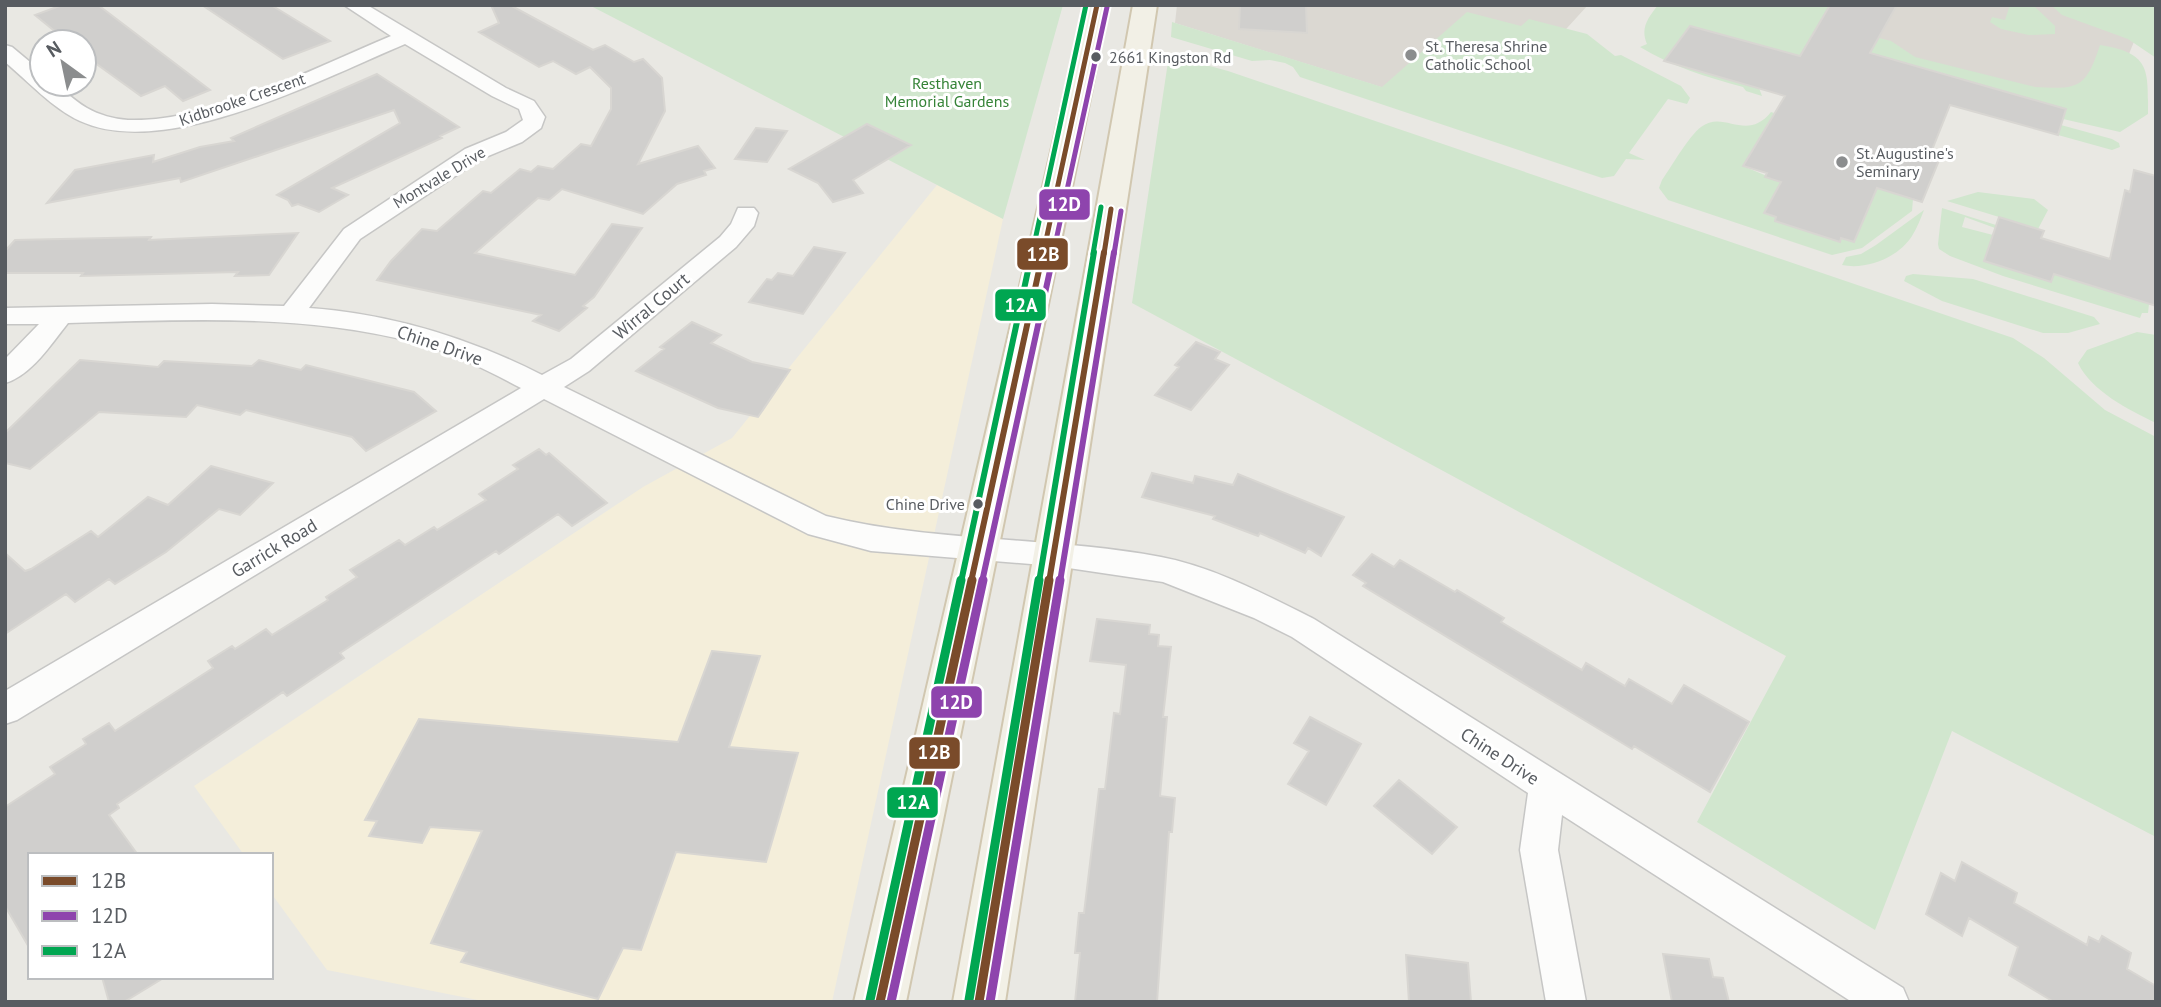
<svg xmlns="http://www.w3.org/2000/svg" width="2161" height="1007" font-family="'PT Sans',sans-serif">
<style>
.commercial{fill:#f4eeda}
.education{fill:#dbd8d2}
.green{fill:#d1e6ce}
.building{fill:#d0cfcd;stroke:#d8d6d2;stroke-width:2}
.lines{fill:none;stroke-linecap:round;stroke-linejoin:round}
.street-casing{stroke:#c6c6c5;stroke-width:3}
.primary-casing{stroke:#d1c7b0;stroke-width:4}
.street{fill:#fcfcfb;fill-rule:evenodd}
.primary{fill:#f2f0e6;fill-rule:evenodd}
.bus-1-far2-casing{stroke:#fff;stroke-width:9}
.bus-1-far1-casing{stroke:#fff;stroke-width:11}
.bus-1-casing{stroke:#fff;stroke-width:14}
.bus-2-far2-casing{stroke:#fff;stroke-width:9}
.bus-2-far1-casing{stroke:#fff;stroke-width:11}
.bus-2-casing{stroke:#fff;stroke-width:14}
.bus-3-far2-casing{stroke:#fff;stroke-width:9}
.bus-3-far1-casing{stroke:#fff;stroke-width:11}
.bus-3-casing{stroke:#fff;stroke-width:14}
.bus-1-far2{stroke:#7a4b2a;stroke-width:5}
.bus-1-far1{stroke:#7a4b2a;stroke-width:6}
.bus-1{stroke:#7a4b2a;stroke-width:9}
.bus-2-far2{stroke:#8e44ad;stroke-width:5}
.bus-2-far1{stroke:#8e44ad;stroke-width:6}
.bus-2{stroke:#8e44ad;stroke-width:9}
.bus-3-far2{stroke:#00a651;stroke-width:5}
.bus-3-far1{stroke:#00a651;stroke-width:6}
.bus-3{stroke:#00a651;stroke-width:9}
.poi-dot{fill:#8b8d8e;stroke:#fff;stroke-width:2.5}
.bus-dot{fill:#585c61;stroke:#fff;stroke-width:2.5}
.labels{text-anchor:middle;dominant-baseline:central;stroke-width:6;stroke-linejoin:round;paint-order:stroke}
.far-poi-label{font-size:16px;fill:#585c61;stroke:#fff;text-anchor:start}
.bus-label{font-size:16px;fill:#585c61;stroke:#fff;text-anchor:start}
.far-park-label{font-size:16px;fill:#358337;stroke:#fff}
.far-street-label{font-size:16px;fill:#585c61;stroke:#fff}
.street-label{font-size:18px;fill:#585c61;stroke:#fff}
.line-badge{stroke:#fff;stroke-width:2.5}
.badge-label{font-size:19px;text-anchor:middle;font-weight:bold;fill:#fff}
</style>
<rect width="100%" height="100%" fill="#e9e8e3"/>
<!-- commercial -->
<path class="commercial" d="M937,185L1003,219L832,1002H488L327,970L271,893V855H244L194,786L643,487L732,438Z"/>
<!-- education -->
<path class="education" d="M1177,5H1588L1484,119L1175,23Z
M1828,5H2149L2104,115L1870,53L1878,38Z"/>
<!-- green -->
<path class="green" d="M589,5H1063L1003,219Z
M1658,5H1830V6L1797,61L1786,52L1690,26L1665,60L1759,88L1762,96L1746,91L1743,87C1706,77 1673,67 1640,47L1647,44C1640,28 1648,18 1658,5Z
M2010,5H2033L2055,26V34L2029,35L2001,29L1990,22L1992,17L2005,20Z
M2051,5H2156V58L2128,39L2062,15Z
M1467,12L1521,26L1529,19L1587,34L1615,56L1621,55L1681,86L1690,98L1687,104L1668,99L1629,153L1645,160L1626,159L1614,176L1602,178L1300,77L1293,67L1285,63L1270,60L1252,61L1171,37L1172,22L1382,87Z
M1879,38L1891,41L1915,57L2035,87C2080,90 2086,87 2100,45C2151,53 2148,70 2148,114L2120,132L2063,119L1949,78L1946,74L1870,53Z
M1169,55L1228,71L2013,338L2044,358L2105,410L2156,437V837L1952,731L1875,930L1697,822L1786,656L1132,303Z
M1771,112L1774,113L1743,166L1781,182L1775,221L1839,242L1841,238L1853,242L1877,188L1913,199L1912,211L1862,248L1832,255L1668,200L1659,188L1662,180C1672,166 1688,137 1701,127C1724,109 1746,143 1771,112Z
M2061,125L2112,139L2119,143L2120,147L2112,150L2058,135Z
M1978,192L2034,199L2048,210L2038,229L1947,201Z
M1942,208L1996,225L1995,228L1965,217L1962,227L1993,235L1985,261L2051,282L2054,274L2149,304L2148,313H2142L2140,318L2003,276L1950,256L1939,249L1938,244Z
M1924,210C1921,218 1917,228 1912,236C1898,258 1866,270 1842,265L1846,257L1861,254L1876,245Z
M1913,274L1973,279L2094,317L2100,324L2068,333H2043L1942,301L1904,281L1906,276Z
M2137,332L2156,335V423C2129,410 2091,391 2078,363L2087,350Z"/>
<!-- building -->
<path class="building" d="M62,5H98L210,90L183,101L165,86L141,96L84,55V42H68L35,15Z
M202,5H271L330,41L283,59Z
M491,5H510L593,50L605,45L634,62L643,59L662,78L665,111L638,164L698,146L715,168L704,171L706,175L677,184L643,214L562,189L549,200L538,198L475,253L575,275L612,224L642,228L594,297L583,306L587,308L559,331L533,321L541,315L377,280L391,261L422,229L437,231L483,191L491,193L520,169L531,172L538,166L553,169L581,144L591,146L611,109V88L590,67L576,74L553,61L539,67L479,32L499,23Z
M1240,5H1306L1307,33L1239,29Z
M1830,5H1897L1870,53L2066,109L2058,135L1950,105L1930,155L1940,158L1922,202L1877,188L1854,242L1841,238L1840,242L1775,221L1776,217L1764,213L1781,182L1765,177L1767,173L1743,166L1785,96L1664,61L1690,26L1800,56Z
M377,74L459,127L440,136L442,138L332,188L348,195L319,212L298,204L292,206L288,200L277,195L400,123L394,110L181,182L180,178L47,203L75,170L154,155L153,162L200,147L234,141L231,138Z
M867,124L911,145L853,180L863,193L833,202L818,183L789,169Z
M756,128L787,131L767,162L735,159Z
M2134,170L2156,176V306L2054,274L2051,282L1984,261L1999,217L2044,231L2041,238L2110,259L2125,190L2130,192Z
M298,233L269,275L235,276L238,272L81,276L83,273H5V251L15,240L151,237L149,240Z
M814,247L845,253L803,314L749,302L767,279L772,280L778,273L793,276Z
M692,322L721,335L711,343L752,362L790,370L758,417L718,408L636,371L664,349L660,347Z
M1196,342L1220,352L1215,359L1229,365L1191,410L1155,395L1179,367L1175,365Z
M80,360L158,367L164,361L252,366L259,360L301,370L306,365L414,392L436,411L366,451L352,437L246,410L240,415L197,405L186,417L99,412L30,469L5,463V433Z
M539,449L546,455L549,453L607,503L572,526L558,514L499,554L496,551L340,653L344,658L287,696L283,692L117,804L119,808L109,815L138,855H30V949L5,906V807L55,774L50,767L86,744L83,739L109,723L115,731L213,668L208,661L232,646L235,649L266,629L272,635L328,600L326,597L357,577L350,570L399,540L405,545L434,527L437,530L486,500L479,494L518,469L513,465Z
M211,466L273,483L240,515L219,509L166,552L115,584L109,579L75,602L66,594L5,634V553L25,571L31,569L91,531L98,537L148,497L168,505Z
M1152,473L1193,483L1195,476L1233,485L1238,474L1344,517L1321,556L1308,548L1305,553L1260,533L1258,536L1213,519L1215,516L1142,497Z
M1372,554L1394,567L1400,560L1455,592L1457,590L1504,618L1501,622L1582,670L1586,663L1625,686L1629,679L1672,704L1684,685L1749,722L1710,792L1634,746L1632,749L1363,586L1366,583L1353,575Z
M1097,619L1150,625L1149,634L1159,635L1158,646L1171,647L1163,717H1167L1160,796L1175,798L1172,832H1169L1157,1002H1075L1080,953H1075L1079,913H1084L1099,789H1105L1114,713L1120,714L1126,665L1090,661Z
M712,651L760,656L729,747L798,753L766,862L676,852L641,950L623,948L598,999L461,962L467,952L431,943L482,831L430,827L422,843L369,836L377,821L365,820L419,719L678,742Z
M1310,717L1361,744L1326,805L1288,784L1309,751L1294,743Z
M1399,780L1457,827L1432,854L1374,806Z
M1962,862L2017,893L2014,903L2087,945L2089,937L2099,942L2102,936L2131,953L2127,969L2156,986V1002H2054L2009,975L2018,947L1969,918L1962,936L1926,914L1941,873L1955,881Z
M1663,954L1709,959L1713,977L1723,978L1729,1002H1672Z
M1406,955L1468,963L1471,1002H1409Z
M102,977H165L124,1002H109Z"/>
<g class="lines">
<!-- street casing -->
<g class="street-casing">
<path id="street" d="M344,5H367L506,88L534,101L545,117L541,128L522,142L481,159L360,239L309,308C392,314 469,338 542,375L571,359L720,237L731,224L738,208H754L758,213L754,226L736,247L589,371L564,387L826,516C935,543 1050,536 1161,557C1214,567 1266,595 1314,619L1903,988L1909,1002H1852L1562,815L1558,850L1586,1002H1546L1520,850L1528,793L1292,637L1254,618L1163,582L1055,566L871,551L808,534L544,399L17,720L5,724V691L521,388C487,370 451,352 413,342C301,313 183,320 68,323C52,343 31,376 5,383V359L39,324H5V308L212,304L284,306L344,229L465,149L506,132L523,120L519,109L492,96L405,44C324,78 166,161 80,121C52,108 29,82 5,62V45L12,47L42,72V84C61,84 71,99 87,108C99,115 114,119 128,120C210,123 316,67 391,36Z"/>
</g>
<!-- primary casing -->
<g class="primary-casing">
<path id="primary" d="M1085,5H1109L906,1002H854Z
M1133,5H1157L1005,1002H953Z"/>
</g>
<!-- street -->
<use href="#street" class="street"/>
<!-- primary -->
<use href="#primary" class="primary"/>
<!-- bus-1-far2 casing -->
<g class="bus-1-far2-casing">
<path id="bus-1-far2" d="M1043,254L1097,5
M1104,254L1111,209"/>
</g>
<!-- bus-1-far1 casing -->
<g class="bus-1-far1-casing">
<path id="bus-1-far1" d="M971,582L1043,252
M1049,582L1104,252"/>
</g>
<!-- bus-1 casing -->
<g class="bus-1-casing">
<path id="bus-1" d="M880,1002L972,580
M979,1002L1049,580"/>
</g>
<!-- bus-2-far2 casing -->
<g class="bus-2-far2-casing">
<path id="bus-2-far2" d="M1053,254L1107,7
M1114,254L1121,211"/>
</g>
<!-- bus-2-far1 casing -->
<g class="bus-2-far1-casing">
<path id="bus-2-far1" d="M982,582L1054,252
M1060,582L1114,252"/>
</g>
<!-- bus-2 casing -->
<g class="bus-2-casing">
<path id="bus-2" d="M891,1002L983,580
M990,1002L1060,580"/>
</g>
<!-- bus-3-far2 casing -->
<g class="bus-3-far2-casing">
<path id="bus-3-far2" d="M1032,254L1086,5
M1093,254L1101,207"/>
</g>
<!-- bus-3-far1 casing -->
<g class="bus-3-far1-casing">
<path id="bus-3-far1" d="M961,582L1032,252
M1039,582L1094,252"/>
</g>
<!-- bus-3 casing -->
<g class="bus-3-casing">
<path id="bus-3" d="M870,1000L961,580
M969,1000L1039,580"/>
</g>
<!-- bus-1-far2 -->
<use href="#bus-1-far2" class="bus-1-far2"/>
<!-- bus-1-far1 -->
<use href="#bus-1-far1" class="bus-1-far1"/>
<!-- bus-1 -->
<use href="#bus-1" class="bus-1"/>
<!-- bus-2-far2 -->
<use href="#bus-2-far2" class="bus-2-far2"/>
<!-- bus-2-far1 -->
<use href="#bus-2-far1" class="bus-2-far1"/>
<!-- bus-2 -->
<use href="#bus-2" class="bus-2"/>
<!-- bus-3-far2 -->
<use href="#bus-3-far2" class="bus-3-far2"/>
<!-- bus-3-far1 -->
<use href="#bus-3-far1" class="bus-3-far1"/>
<!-- bus-3 -->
<use href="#bus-3" class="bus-3"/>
</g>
<!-- markers -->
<g class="poi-dot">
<circle cx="1411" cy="55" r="7"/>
<circle cx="1842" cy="162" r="7"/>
</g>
<g class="bus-dot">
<circle cx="1096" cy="57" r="6"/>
<circle cx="978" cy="504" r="6"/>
</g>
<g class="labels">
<!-- far-poi labels -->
<g class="far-poi-label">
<text x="1425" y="46">St. Theresa Shrine<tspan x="1425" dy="18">Catholic School</tspan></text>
<text x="1856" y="153">St. Augustine's<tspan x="1856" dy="18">Seminary</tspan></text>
</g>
<!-- bus labels -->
<g class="bus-label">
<text x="1109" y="57">2661 Kingston Rd</text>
<text x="965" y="504" text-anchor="end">Chine Drive</text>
</g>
<!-- far-park labels -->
<g class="far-park-label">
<text x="947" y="83">Resthaven<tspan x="947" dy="18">Memorial Gardens</tspan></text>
</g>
<!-- far-street labels -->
<g class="far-street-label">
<text transform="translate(242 99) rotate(-19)">Kidbrooke Crescent</text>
<text transform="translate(439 177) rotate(-31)">Montvale Drive</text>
</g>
<!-- street labels -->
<g class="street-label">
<text transform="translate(651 306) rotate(-40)">Wirral Court</text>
<text transform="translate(440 345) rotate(19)">Chine Drive</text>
<text transform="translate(274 548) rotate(-31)">Garrick Road</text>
<text transform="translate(1500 756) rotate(33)">Chine Drive</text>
</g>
</g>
<g class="line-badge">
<rect x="1038" y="188" width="53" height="33" rx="7" fill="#8e44ad"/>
<rect x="1016" y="237" width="53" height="34" rx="7" fill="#7a4b2a"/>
<rect x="994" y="288" width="53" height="34" rx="7" fill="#00a651"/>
<rect x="930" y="685" width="53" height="34" rx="7" fill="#8e44ad"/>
<rect x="908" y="736" width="53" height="34" rx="7" fill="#7a4b2a"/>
<rect x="886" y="786" width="53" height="33" rx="7" fill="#00a651"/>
</g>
<g class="badge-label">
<text x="1064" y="211">12D</text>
<text x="1043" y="261">12B</text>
<text x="1021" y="312">12A</text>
<text x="956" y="709">12D</text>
<text x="934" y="759">12B</text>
<text x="913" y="809">12A</text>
</g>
<!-- border -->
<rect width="2161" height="1007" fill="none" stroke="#585c61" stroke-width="14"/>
<!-- legend -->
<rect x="28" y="853" width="245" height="126" fill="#ffffff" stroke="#bcbec0" stroke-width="2"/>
<rect x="42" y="876" width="35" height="10" fill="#7a4b2a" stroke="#bcbec0" stroke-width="2"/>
<text x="91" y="888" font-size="21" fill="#585c61">12B</text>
<rect x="42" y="911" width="35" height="10" fill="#8e44ad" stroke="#bcbec0" stroke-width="2"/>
<text x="91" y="923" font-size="21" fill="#585c61">12D</text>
<rect x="42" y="946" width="35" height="10" fill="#00a651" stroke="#bcbec0" stroke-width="2"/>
<text x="91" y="958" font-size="21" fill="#585c61">12A</text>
<!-- north arrow -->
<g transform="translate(63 63) rotate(327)"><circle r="33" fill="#ffffff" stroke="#bcbec0" stroke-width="2"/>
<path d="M0-5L12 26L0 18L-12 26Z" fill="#8b8d8e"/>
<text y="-10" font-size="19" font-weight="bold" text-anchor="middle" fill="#585c61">N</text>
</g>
</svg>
